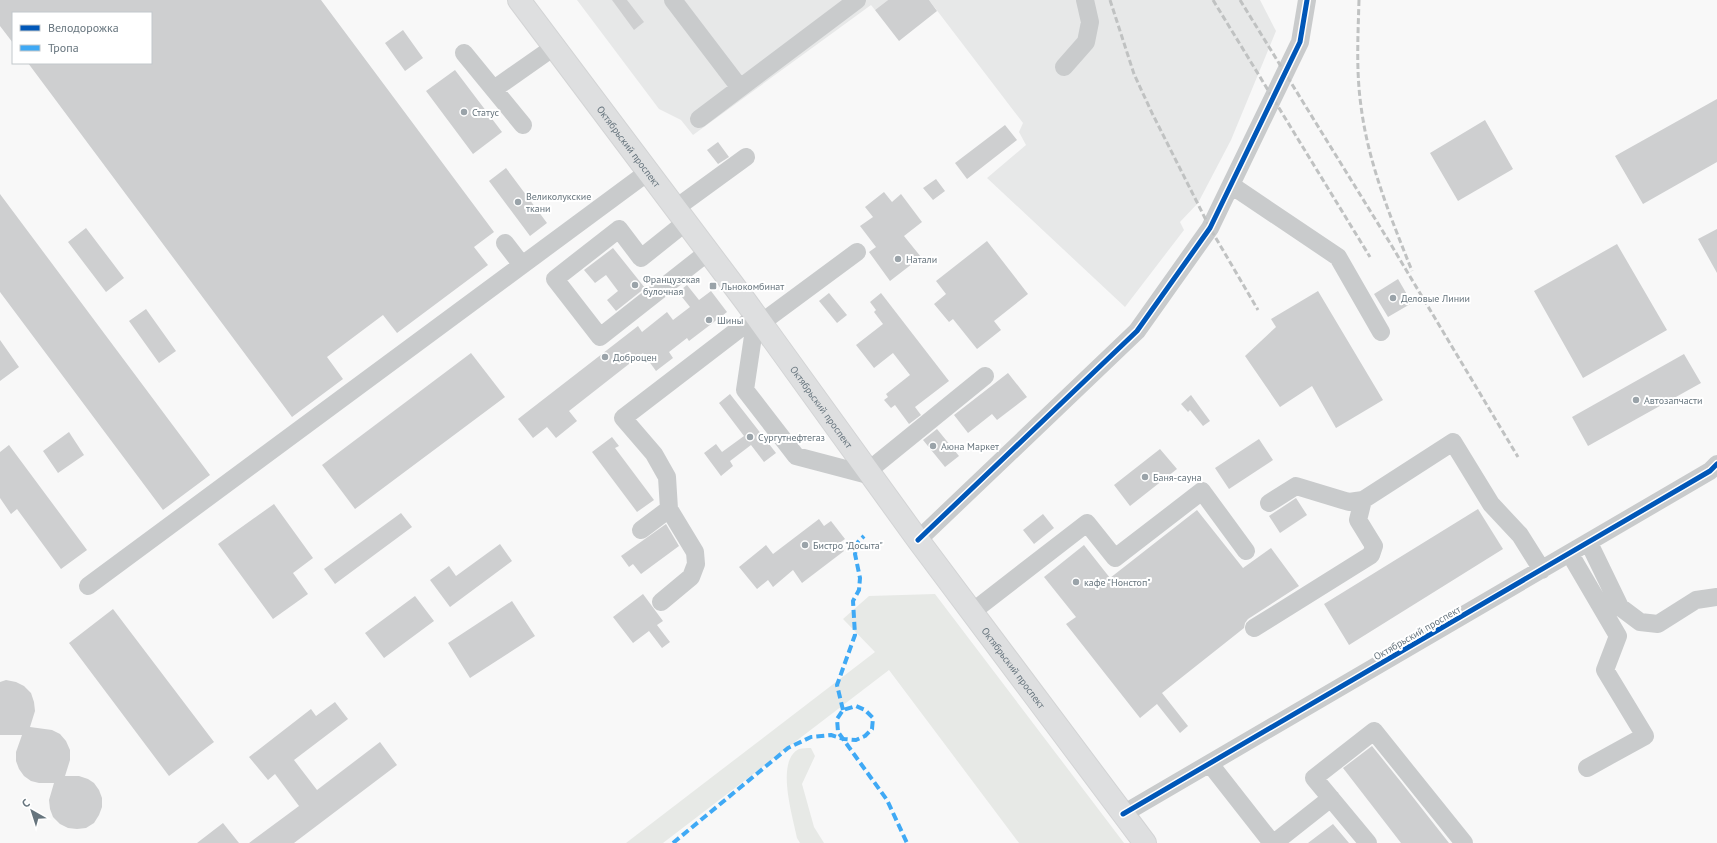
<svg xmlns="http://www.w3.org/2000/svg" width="1717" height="843" font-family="'PT Sans',sans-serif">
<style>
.built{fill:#e7e8e8}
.green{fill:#e7e9e6}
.building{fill:#cecfd0}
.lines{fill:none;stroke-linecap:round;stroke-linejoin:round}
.major-casing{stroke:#d3d4d5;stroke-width:24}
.minor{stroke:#c9cbcc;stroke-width:18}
.major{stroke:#dedfe0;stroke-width:22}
.rail{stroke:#c0c2c2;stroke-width:3;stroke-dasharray:6 3;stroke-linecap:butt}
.quiet{stroke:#3fa9f5;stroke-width:4;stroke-dasharray:8 4;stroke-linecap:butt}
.cycleway-casing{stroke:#fff;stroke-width:8}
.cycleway{stroke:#0057b8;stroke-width:5}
.poi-dot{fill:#9aa3a9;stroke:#fff;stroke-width:1.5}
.labels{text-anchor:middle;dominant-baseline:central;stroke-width:4;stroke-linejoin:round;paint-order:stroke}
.poi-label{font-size:10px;fill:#67757e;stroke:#fff;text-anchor:start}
.street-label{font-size:10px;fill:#67757e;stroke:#fff}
</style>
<rect width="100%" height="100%" fill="#f8f8f8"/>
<!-- built -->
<path class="built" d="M577,0H888L875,10L871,5L693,135L681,120L659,109Z
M929,0H1260L1276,31L1231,140L1198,203L1180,222L1184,230L1125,307L987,178L1026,145L1019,132L1023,123Z"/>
<!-- green -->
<path class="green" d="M935,594L1124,843H1019L889,670L663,843H626L875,652L843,619L869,596Z
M811,748L815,756L802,784L814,827L824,843H800L797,838C793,817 775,761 799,749C802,748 808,748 811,748Z"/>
<!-- building -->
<path class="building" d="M0,0H321L494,232L474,247L488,265L397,333L383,315L327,357L343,379L292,417L28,63H151V13H13V43L0,26Z
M612,0H627L644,22L634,30Z
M888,0H929L937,11L899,41L875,10Z
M403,30L423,58L405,71L385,43Z
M455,70L502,132L473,154L426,91Z
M1717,99V162L1643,204L1615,156Z
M1485,120L1513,169L1458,201L1430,153Z
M1005,125L1017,140L967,179L955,163Z
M718,142L729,157L718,164L707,150Z
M506,168L547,223L530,236L489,181Z
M936,179L945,191L933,200L923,188Z
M884,192L892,202L901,194L922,222L904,236L921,257L890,281L869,252L876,247L860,226L873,217L865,207Z
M0,194L210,475L163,510L0,292Z
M86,228L124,278L106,292L68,242Z
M1717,229V273L1698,239Z
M987,241L1028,294L994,321L1001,330L977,349L953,319L949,322L934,304L946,294L936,281Z
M1617,244L1667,330L1583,378L1534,291Z
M613,248L645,288L616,311L607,300L618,291L606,275L595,283L584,270Z
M1398,279L1412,303L1388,317L1374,294Z
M687,285L699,300L711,291L727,312L689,341L687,338L669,352L673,358L656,371L643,353L569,411L577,421L556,438L547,427L533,438L518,419L638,326L642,332L667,312L673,320L690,307L678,292Z
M1318,291L1383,400L1336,428L1312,386L1280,407L1245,356L1276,327L1271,319Z
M829,293L847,315L837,323L819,301Z
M881,293L949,381L915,407L921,415L909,424L895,405L891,408L884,400L888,397L886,394L910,375L893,353L874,368L856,345L883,324L874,312L876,310L870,302Z
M146,309L176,351L159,363L129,321Z
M0,340L19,367L0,381Z
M471,353L505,397L355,509L322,465Z
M1684,354L1701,383L1588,446L1572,417Z
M1008,373L1027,397L997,420L992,414L968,433L954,415Z
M730,394L776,453L764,462L751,445L730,461L733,466L721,476L704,453L716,444L722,452L744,436L719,403Z
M1191,395L1210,421L1203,426L1190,410L1188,412L1181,404Z
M937,429L959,456L945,467L923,440Z
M69,432L84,455L58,473L43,451Z
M612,437L619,446L615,448L654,500L637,512L592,452Z
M1259,439L1273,460L1229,489L1215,468Z
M9,445L87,550L61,569L17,509L11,514L0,498V452Z
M1160,449L1177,469L1130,506L1114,485Z
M1296,498L1307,515L1280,533L1269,516Z
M274,504L313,558L293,573L308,594L273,619L218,544Z
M1478,509L1503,549L1349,645L1324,604Z
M1197,510L1243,568L1271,548L1299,586L1248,619L1245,623L1244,628L1162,693L1188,726L1180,733L1157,704L1140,718L1066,624L1076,617L1044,577L1084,545L1110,578Z
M401,513L412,527L335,584L324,569Z
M1043,514L1054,528L1034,544L1023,530Z
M819,519L824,526L831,521L845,539L838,544L844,551L802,583L793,570L773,587L768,580L757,589L739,567L766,545L773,554Z
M666,524L679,546L641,574L633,564L629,567L621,556Z
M500,544L512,561L450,607L430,580L449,566L456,576Z
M643,594L663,621L657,625L670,642L662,648L649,631L633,643L613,617Z
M415,596L434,621L384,658L365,633Z
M512,601L535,636L470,678L448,643Z
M113,609L214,742L169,776L69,643Z
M6,680L16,682L24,686L31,693L34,702L35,711L30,727L52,730L60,734L66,741L70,750V760L65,776H79L88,779L94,783L99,790L102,798V807L99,815L94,823L86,828L77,829L68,828L60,824L53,817L50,809L49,800L54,783H39L31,781L24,776L19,769L16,761V752L22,735H0V682Z
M335,702L348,719L294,760L317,790L380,742L397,765L294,843H249L299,806L275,774L268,780L249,757L311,709L316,716Z
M1372,746L1401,782L1449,843H1401L1343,768Z
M223,823L239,843H197Z
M1333,824L1349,843H1308Z"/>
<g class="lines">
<!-- major casing -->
<g class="major-casing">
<g id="major">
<path id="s1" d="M519,0L746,302L918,540L1145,843"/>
</g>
</g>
<!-- minor -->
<path class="minor" d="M673,0L740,88
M464,53L523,125
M1064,67L1086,42L1090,22L1085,0
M494,89L554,47
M699,119L857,0
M1231,185L1338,257L1381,332
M676,208L746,157
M686,222L641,258L619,229L555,279L600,337L708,252
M505,243L522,265
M756,316L745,390L796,456L872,476
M761,323L857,252
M868,471L985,376
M1269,503L1296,486L1349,502L1363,500
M641,530L669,509
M918,540L1137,331L1210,228L1300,42L1307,0
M1589,543L1620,607L1640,622L1658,624L1696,600L1717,597
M1570,554L1618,636L1605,670L1645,736L1587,768
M88,586L648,172
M661,602L691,577L696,564L695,552L669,509L667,477L654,454L623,418L756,316
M972,612L1087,523L1115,558L1202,491L1246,551
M1254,628L1371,555L1374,546L1358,520L1363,500L1453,442L1491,504L1520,535L1542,570
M1210,764L1272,843
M1123,814L1710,471L1717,464
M1274,843L1331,798
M1368,843L1314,778L1374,731L1464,843"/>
<!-- major -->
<use href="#major" class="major"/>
<!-- rail -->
<path class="rail" d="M1110,0L1134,74L1152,113L1210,228L1258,310
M1213,0L1370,257
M1240,0L1390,243L1518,457
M1359,0C1358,36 1356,71 1361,106C1368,163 1391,218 1412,271"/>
<!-- quiet -->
<path class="quiet" d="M843,710L837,685L855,635L853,601L859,590L860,578L855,554L858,542L864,536
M673,843L788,748L811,737L831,735L844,739L856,740L865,736L872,729L873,718L865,710L856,706L843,710L837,719L838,732L887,800L907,843"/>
<!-- cycleway casing -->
<g class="cycleway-casing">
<path id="cycleway" d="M918,540L1137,331L1210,228L1300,42L1307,0
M1123,814L1710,471L1717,464"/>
</g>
<!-- cycleway -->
<use href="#cycleway" class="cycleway"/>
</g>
<!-- markers -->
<g class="poi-dot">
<circle cx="464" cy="112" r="4"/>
<circle cx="518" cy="202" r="4"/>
<circle cx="898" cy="259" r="4"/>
<circle cx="635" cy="285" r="4"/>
<rect x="709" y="282" width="8" height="8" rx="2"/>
<circle cx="1393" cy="298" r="4"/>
<circle cx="709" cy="320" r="4"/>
<circle cx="605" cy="357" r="4"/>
<circle cx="1636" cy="400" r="4"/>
<circle cx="750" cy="437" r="4"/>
<circle cx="933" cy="446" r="4"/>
<circle cx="1145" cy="477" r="4"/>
<circle cx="805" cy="545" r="4"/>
<circle cx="1076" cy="582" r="4"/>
</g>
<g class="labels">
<!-- poi labels -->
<g class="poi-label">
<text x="472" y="112">Статус</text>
<text x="526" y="196">Великолукские<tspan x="526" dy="12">ткани</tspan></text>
<text x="906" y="259">Натали</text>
<text x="643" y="279">Французская<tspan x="643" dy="12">булочная</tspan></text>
<text x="721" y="286">Льнокомбинат</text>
<text x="1401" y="298">Деловые Линии</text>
<text x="717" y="320">Шины</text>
<text x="613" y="357">Доброцен</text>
<text x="1644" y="400">Автозапчасти</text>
<text x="758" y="437">Сургутнефтегаз</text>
<text x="941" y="446">Аюна Маркет</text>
<text x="1153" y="477">Баня-сауна</text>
<text x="813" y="545">Бистро "Досыта"</text>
<text x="1084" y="582">кафе "Нонстоп"</text>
</g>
<!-- street labels -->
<g class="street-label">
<text stroke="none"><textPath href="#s1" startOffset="183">Октябрьский проспект</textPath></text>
<text stroke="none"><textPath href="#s1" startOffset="507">Октябрьский проспект</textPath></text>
<text transform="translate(1417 633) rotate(-30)">Октябрьский проспект</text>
<text stroke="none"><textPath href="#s1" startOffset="831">Октябрьский проспект</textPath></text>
</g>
</g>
<!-- legend -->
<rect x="12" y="12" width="140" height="52" fill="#ffffff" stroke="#c2c8cb"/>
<rect x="20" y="25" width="20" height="6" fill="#0057b8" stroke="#c2c8cb"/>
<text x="48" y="32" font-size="12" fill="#67757e">Велодорожка</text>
<rect x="20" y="45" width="20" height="6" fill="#3fa9f5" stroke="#c2c8cb"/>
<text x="48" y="52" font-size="12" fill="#67757e">Тропа</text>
<!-- north arrow -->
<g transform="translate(32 811) rotate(321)" stroke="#ffffff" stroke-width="3" paint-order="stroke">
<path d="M0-3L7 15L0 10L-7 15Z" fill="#67757e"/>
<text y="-6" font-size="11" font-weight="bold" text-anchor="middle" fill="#67757e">С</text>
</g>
</svg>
